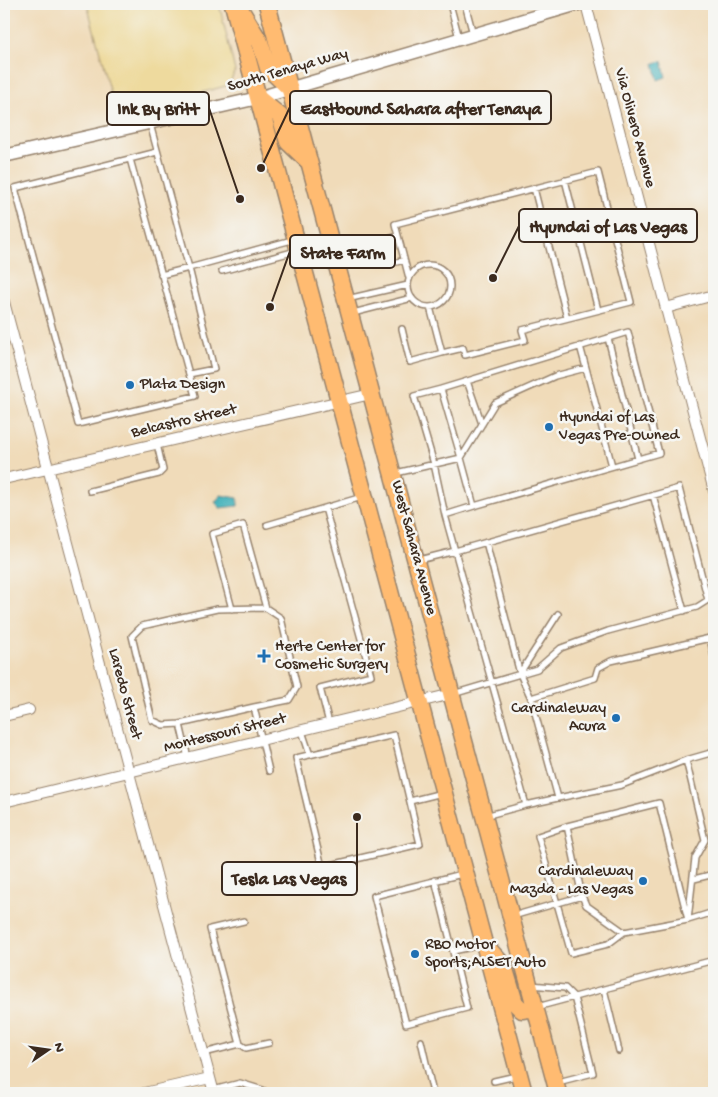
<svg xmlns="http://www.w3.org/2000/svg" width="718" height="1097" font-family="'Gochi Hand',sans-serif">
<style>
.sand{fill:#eeda9e;stroke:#94825e}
.water{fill:#3eafb8;stroke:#3c6c6b}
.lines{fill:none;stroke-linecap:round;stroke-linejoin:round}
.service-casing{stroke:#96826c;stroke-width:8}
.minor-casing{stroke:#96826c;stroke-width:12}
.tertiary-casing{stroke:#96826c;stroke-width:15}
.primary-casing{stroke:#96826c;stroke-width:19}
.service{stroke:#fff;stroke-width:5}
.minor{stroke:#fff;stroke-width:10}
.tertiary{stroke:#fff;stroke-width:12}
.primary{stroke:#ffbb71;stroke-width:16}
.poi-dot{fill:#1f6fb2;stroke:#f6f6f2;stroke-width:2}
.labels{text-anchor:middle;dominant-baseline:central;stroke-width:5;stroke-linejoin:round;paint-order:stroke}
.street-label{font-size:16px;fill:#3b2a1e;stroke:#f6f6f2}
.poi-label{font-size:16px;fill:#3b2a1e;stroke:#f6f6f2;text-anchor:start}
.leader{fill:none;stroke:#3b2a1e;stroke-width:2}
.callout-dot{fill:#3b2a1e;stroke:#f6f6f2;stroke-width:2}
.callout{fill:#f6f6f2;stroke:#3b2a1e;stroke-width:2}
.callout-label{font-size:18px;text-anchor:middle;font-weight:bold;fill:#3b2a1e}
</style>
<rect width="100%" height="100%" fill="#f6f6f2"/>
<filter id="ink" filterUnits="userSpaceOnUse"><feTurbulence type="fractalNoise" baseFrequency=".02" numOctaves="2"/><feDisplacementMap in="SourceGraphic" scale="10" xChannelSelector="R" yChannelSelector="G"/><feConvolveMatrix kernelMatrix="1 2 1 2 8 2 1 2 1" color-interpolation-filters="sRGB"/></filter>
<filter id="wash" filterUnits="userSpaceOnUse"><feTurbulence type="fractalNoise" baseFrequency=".0096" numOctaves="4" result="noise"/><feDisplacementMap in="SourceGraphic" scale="20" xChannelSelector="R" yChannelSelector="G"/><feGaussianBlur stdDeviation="1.12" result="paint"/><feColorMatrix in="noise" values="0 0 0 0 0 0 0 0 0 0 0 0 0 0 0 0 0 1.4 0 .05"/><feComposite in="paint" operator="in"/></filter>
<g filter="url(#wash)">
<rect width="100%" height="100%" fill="#f0dbb9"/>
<!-- sand -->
<path class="sand" d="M87,4H219L235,71L229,85L117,116Z"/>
<!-- water -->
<path class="water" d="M662,61L666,77L658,80L654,63Z
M221,495L238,498V506L220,508L215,502Z"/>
</g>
<g filter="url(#ink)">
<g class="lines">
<!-- service casing -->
<g class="service-casing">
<path id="service" d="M450,4L459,38
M465,4L473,34
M150,124L189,268L292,240
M157,152L15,188L78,424L195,396L189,374L214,369L189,268L161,275
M130,159L189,374
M565,180L598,310
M534,188L567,318
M398,236L379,241L386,265L404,260
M408 286a21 21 0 1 1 42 0a21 21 0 1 1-42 0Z
M222,271L296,251
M409,278L395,224L598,172L631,302L522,330L525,340L465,355L463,348L442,353
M347,299L408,285
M353,313L412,298
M402,329L410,362L442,353L430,307
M608,338L638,459
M580,346L586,368
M467,381L482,424
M441,389L414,396L434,464L445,515L474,506
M396,473L461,458L441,389L628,332L659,453L474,506L461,458L495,403L555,376L586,368L612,466
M90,491L159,474L163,470L157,444
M653,495L684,611
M325,508L371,675L320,688L329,723
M267,525L362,497
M486,542L520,674L531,698L558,798L622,785L686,760L714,752
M419,560L455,551L445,515
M232,609L212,534L243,525L266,608
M520,673L558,614
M453,694L537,669L561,648L608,631L697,607L708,600L679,488L455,551L526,805L485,816
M531,698L595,678L598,668L611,661L710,638L714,657
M180,724L163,725L152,720L132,636L142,626L217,609L266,608L281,618L297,687L289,700L254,707
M302,731L310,755
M394,735L420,844L322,867L296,758Z
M188,758L180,724L254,707L269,771
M410,801L442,793
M526,805L558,798
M567,826L538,836L571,953L608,944L624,932
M694,879L714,874
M435,880L467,1008L406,1024L374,896L462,874
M582,896L567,826L659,803L688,920L714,912
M513,916L582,896L586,905L624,932L688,920L695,858L705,840L686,760
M453,951L481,945
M531,985L565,988L574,997L593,1073L558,1082
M537,1007L604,989
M421,1041L433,1093
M240,1044L210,929L244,921
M619,1051L604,989L714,960
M204,1053L240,1044L246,1048L269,1043
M494,1081L516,1076
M213,1090L240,1083L263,1090"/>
</g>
<!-- minor casing -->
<g class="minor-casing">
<path id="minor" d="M586,4L714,491
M4,302L214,1093
M666,308L714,295
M4,479L371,394
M4,716L29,710
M4,802L452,694
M144,1093L210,1078"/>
</g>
<!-- tertiary casing -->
<g class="tertiary-casing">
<path id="tertiary" d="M4,156L258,98L578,4"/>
</g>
<!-- primary casing -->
<g class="primary-casing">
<path id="primary" d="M233,4L524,1093
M267,4L558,1093
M240,9L260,42L268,68L290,89
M258,98L280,116L288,142L309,162
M486,946L504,966L515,1003L522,1010L535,1008"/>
</g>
<!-- service -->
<use href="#service" class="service"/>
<!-- minor -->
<use href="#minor" class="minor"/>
<!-- tertiary -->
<use href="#tertiary" class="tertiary"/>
<!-- primary -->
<use href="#primary" class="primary"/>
</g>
</g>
<!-- markers -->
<g class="poi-dot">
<circle cx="130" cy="385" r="5"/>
<circle cx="549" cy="427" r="5"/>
<path d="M261.5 648.5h5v5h5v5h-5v5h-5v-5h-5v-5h5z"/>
<circle cx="616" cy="718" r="5"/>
<circle cx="643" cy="881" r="5"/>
<circle cx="415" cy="954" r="5"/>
</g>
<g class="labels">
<!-- street labels -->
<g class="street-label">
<text transform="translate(288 71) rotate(-16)">South Tenaya Way</text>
<text transform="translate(634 128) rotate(75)">Via Olivero Avenue</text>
<text transform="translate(184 422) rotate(-13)">Belcastro Street</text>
<text transform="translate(413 548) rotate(75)">West Sahara Avenue</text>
<text transform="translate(124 694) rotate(75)">Laredo Street</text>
<text transform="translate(225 734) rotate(-14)">Montessouri Street</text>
</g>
<!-- poi labels -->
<g class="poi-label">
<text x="140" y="385">Plata Design</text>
<text x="559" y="418">Hyundai of Las<tspan x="559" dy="18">Vegas Pre-Owned</tspan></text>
<text x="275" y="647">Herte Center for<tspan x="275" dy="18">Cosmetic Surgery</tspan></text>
<text x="606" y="709" text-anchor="end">CardinaleWay<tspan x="606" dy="18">Acura</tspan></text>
<text x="633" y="872" text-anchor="end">CardinaleWay<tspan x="633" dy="18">Mazda - Las Vegas</tspan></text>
<text x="425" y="945">RBO Motor<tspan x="425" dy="18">Sports;ALSET Auto</tspan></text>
</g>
</g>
<!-- callouts -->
<path class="leader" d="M261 168L290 107M240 199L209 108M493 278L519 226M270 307L290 251M357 817L357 878"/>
<g class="callout-dot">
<circle cx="261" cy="168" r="5"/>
<circle cx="240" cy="199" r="5"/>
<circle cx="493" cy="278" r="5"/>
<circle cx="270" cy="307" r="5"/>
<circle cx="357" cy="817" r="5"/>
</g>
<g class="callout">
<rect x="290" y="91" width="261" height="33" rx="5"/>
<rect x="107" y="92" width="102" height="33" rx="5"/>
<rect x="519" y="209" width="178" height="33" rx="5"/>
<rect x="290" y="235" width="105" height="33" rx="5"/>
<rect x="222" y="862" width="135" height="33" rx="5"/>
</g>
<g class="callout-label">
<text x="421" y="114">Eastbound Sahara after Tenaya</text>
<text x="158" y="114">Ink By Britt</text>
<text x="608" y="232">Hyundai of Las Vegas</text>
<text x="343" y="258">State Farm</text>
<text x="289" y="884">Tesla Las Vegas</text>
</g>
<!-- margin -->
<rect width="718" height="1097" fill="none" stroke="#f6f6f2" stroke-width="20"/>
<!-- north arrow -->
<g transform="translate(48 1050) rotate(77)" stroke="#f6f6f2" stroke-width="4" paint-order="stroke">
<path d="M0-4L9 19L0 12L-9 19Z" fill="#3b2a1e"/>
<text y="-8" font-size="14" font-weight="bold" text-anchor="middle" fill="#3b2a1e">N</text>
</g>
</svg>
